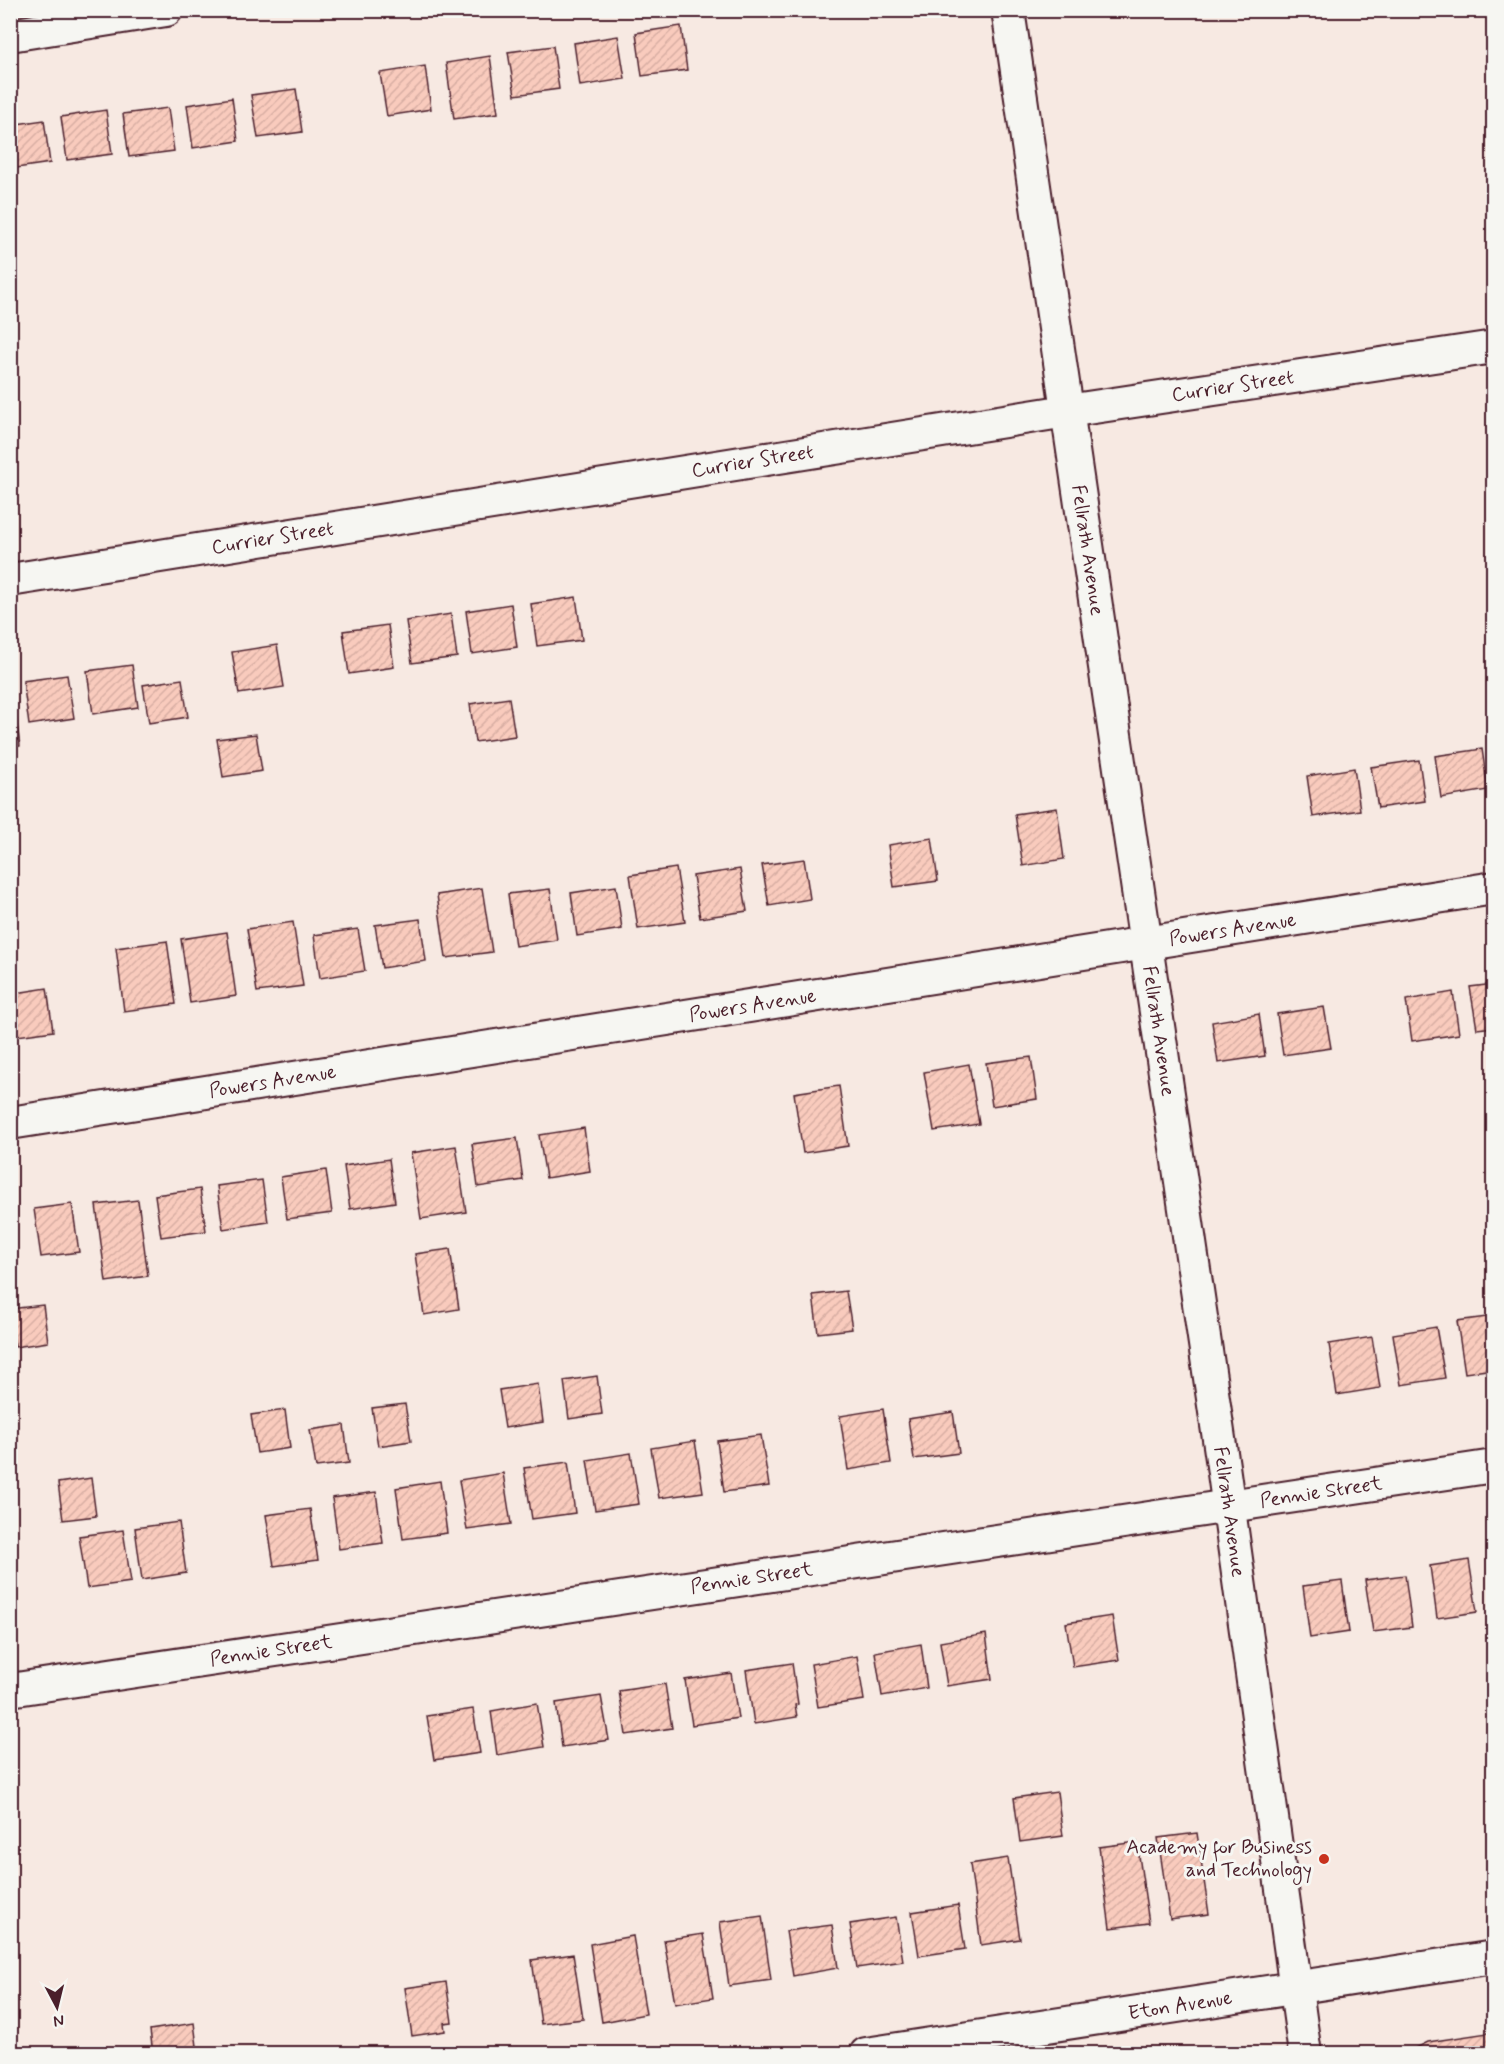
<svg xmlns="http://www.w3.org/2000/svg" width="1504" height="2064" font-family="Mynerve,sans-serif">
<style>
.building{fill:url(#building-hatch);stroke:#4a1f2b;stroke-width:1.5}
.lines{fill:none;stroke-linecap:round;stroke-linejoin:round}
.street-casing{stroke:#4a1f2b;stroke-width:36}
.street{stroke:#f6f6f2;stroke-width:32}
.poi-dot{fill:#c8321e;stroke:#f6f6f2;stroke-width:2}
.labels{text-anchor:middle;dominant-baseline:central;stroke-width:6;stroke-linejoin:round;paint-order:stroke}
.street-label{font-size:20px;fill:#4a1f2b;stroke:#f6f6f2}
.poi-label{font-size:20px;fill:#4a1f2b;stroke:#f6f6f2;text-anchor:end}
</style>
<defs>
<pattern id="building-hatch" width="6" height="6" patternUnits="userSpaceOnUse" patternTransform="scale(1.5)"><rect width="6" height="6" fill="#f9cbbd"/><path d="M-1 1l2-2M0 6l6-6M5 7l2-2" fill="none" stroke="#d7aea3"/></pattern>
</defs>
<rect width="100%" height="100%" fill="#f7e9e2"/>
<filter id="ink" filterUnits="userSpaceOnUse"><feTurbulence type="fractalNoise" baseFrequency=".0167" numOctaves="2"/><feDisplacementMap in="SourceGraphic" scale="12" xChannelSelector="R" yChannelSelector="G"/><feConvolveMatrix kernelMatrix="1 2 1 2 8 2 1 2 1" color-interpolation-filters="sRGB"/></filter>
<g filter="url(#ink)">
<!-- building -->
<path class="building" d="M681,26L687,70L642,76L636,33Z
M618,36L625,79L580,86L574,43Z
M553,46L559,89L515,95L508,52Z
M490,56L498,113L454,119L446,63Z
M425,66L431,109L387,116L380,73Z
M296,89L302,132L258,138L251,95Z
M232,98L238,141L193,148L187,105Z
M168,108L174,151L129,157L123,114Z
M106,110L112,154L67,160L61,117Z
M44,120L50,163L10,169V125Z
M576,597L582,640L537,646L531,604Z
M511,604L517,647L472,654L466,611Z
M451,614L457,657L412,663L406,621Z
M388,625L394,667L349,674L343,631Z
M277,645L284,687L239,694L232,652Z
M132,665L138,707L93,714L87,671Z
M67,675L74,718L29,725L23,681Z
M182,679L188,717L149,723L143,685Z
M509,698L515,736L475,742L470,704Z
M10,709H15L20,746L10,748Z
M256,734L262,771L223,777L217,739Z
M1482,749L1488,790L1441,798L1435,756Z
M1419,760L1425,801L1378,808L1371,767Z
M1354,768L1360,810L1313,817L1307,776Z
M1057,808L1064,859L1023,866L1015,814Z
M932,838L938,881L894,887L888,845Z
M804,859L810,899L769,906L762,865Z
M676,868L685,922L638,929L630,875Z
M740,869L747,911L700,918L693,876Z
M616,886L622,929L577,936L571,893Z
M482,888L492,952L446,958L437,895Z
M550,889L557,940L515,946L508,894Z
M420,919L426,961L382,968L375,925Z
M293,922L303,986L257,992L247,929Z
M358,929L365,971L320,978L314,935Z
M227,932L236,996L190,1003L181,939Z
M167,941L176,1004L124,1011L116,948Z
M1494,984V1027L1477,1029L1470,987Z
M47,988L53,1031L10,1037V994Z
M1453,992L1459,1034L1412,1041L1406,1000Z
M1324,1007L1331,1048L1283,1055L1277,1014Z
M1259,1014L1265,1056L1218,1063L1212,1022Z
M1031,1057L1037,1099L992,1106L986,1063Z
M969,1064L979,1124L934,1131L924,1072Z
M839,1086L848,1146L803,1153L794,1093Z
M584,1128L590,1171L546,1178L539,1135Z
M517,1138L523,1180L478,1187L472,1144Z
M456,1146L466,1212L421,1219L411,1153Z
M389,1159L395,1202L350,1209L344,1166Z
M326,1170L332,1213L287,1219L281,1177Z
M262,1180L268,1222L223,1229L217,1186Z
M200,1189L206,1231L161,1237L155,1195Z
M138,1200L148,1276L106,1282L96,1205Z
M72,1204L79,1252L41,1257L34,1209Z
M450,1249L459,1309L424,1315L415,1254Z
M846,1291L852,1329L818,1333L813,1295Z
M43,1305L48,1342L15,1347L10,1309Z
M1494,1316V1369L1465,1373L1457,1321Z
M1436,1327L1445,1378L1401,1385L1393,1334Z
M1372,1337L1380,1388L1337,1395L1329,1344Z
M597,1376L602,1414L569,1419L564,1381Z
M538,1384L543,1422L505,1428L499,1390Z
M405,1404L411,1441L378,1446L372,1408Z
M883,1409L891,1463L848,1470L840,1416Z
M285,1410L290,1448L257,1453L251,1415Z
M953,1412L959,1453L914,1459L908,1419Z
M344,1425L349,1463L316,1467L310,1430Z
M761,1435L769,1486L724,1492L717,1441Z
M695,1441L703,1492L659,1498L651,1448Z
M631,1453L639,1504L595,1510L587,1460Z
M568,1462L575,1513L532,1519L524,1468Z
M503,1473L511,1524L467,1530L459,1480Z
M91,1478L96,1516L63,1520L58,1483Z
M440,1481L447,1533L403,1539L396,1488Z
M376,1492L383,1543L339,1549L332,1498Z
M310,1509L318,1560L274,1566L266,1515Z
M179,1522L186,1573L142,1580L135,1528Z
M123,1530L131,1582L87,1588L79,1536Z
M1469,1560L1477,1612L1437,1618L1430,1566Z
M1405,1575L1412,1627L1373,1632L1365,1580Z
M1342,1581L1349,1632L1310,1638L1303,1586Z
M1112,1616L1119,1660L1073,1667L1066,1623Z
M986,1634L992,1679L947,1686L940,1642Z
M921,1644L927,1688L882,1696L875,1652Z
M857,1656L864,1700L818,1707L811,1664Z
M792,1663L798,1704L795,1705L797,1717L754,1724L746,1670Z
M731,1673L738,1718L692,1725L685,1680Z
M665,1684L672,1728L626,1735L619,1691Z
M601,1696L609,1740L562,1747L556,1703Z
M537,1703L544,1747L497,1755L491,1711Z
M473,1709L480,1753L434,1760L427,1716Z
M1057,1792L1063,1836L1020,1842L1014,1798Z
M1197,1833L1209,1914L1170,1919L1158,1838Z
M1137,1842L1149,1923L1110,1928L1099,1847Z
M1008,1858L1020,1939L981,1945L970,1864Z
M958,1905L965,1949L919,1956L912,1912Z
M762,1916L771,1980L729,1986L720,1922Z
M896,1917L903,1961L857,1968L850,1924Z
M832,1925L838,1968L793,1976L786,1931Z
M703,1934L713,1998L675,2004L664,1940Z
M633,1936L646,2014L602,2022L590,1944Z
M573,1954L583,2019L541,2024L532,1960Z
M446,1982L452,2022L444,2023L445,2031L412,2036L405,1988Z
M194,2023L198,2054H153L150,2030Z
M1494,2032V2054H1411L1414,2049L1428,2042Z"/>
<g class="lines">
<!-- street casing -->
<g class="street-casing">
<g id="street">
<path id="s1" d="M1008,10L1223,1466L1305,2054"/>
<path d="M10,35L166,10"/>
<path id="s2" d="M10,580L1067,411L1494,347"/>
<path id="s3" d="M10,1123L1494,888"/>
<path id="s4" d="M10,1690L1494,1466"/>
<path id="s5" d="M866,2054L1494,1957"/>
</g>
</g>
<!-- street -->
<use href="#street" class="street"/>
</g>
</g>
<!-- markers -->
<circle class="poi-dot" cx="1324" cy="1859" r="6"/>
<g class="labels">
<!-- street labels -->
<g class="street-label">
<text stroke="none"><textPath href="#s2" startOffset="1238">Currier Street</textPath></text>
<text stroke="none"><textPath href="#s2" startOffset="752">Currier Street</textPath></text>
<text stroke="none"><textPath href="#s2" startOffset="266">Currier Street</textPath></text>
<text stroke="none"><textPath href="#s1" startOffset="546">Fellrath Avenue</textPath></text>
<text stroke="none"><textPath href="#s3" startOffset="1238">Powers Avenue</textPath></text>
<text stroke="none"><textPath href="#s3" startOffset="752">Powers Avenue</textPath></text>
<text stroke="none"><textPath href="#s1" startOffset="1032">Fellrath Avenue</textPath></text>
<text stroke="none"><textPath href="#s3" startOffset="266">Powers Avenue</textPath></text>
<text stroke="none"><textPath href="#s4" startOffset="1326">Pennie Street</textPath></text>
<text stroke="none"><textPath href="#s1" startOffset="1518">Fellrath Avenue</textPath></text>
<text stroke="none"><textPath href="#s4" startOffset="750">Pennie Street</textPath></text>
<text stroke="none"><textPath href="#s4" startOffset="264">Pennie Street</textPath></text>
<text stroke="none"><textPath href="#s5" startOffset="318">Eton Avenue</textPath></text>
</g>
<!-- poi labels -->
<g class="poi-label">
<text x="1312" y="1847">Academy for Business<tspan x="1312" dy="23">and Technology</tspan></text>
</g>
</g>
<!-- margin -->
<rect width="1504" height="2064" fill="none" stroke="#f6f6f2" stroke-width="36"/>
<rect x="18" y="18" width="1468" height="2028" fill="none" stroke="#4a1f2b" stroke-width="2" filter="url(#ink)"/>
<!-- north arrow -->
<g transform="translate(57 2007) rotate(173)" stroke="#f6f6f2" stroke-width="4.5" paint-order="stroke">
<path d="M0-4.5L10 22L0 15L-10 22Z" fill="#4a1f2b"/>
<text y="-9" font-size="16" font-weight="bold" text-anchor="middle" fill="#4a1f2b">N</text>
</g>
</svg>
